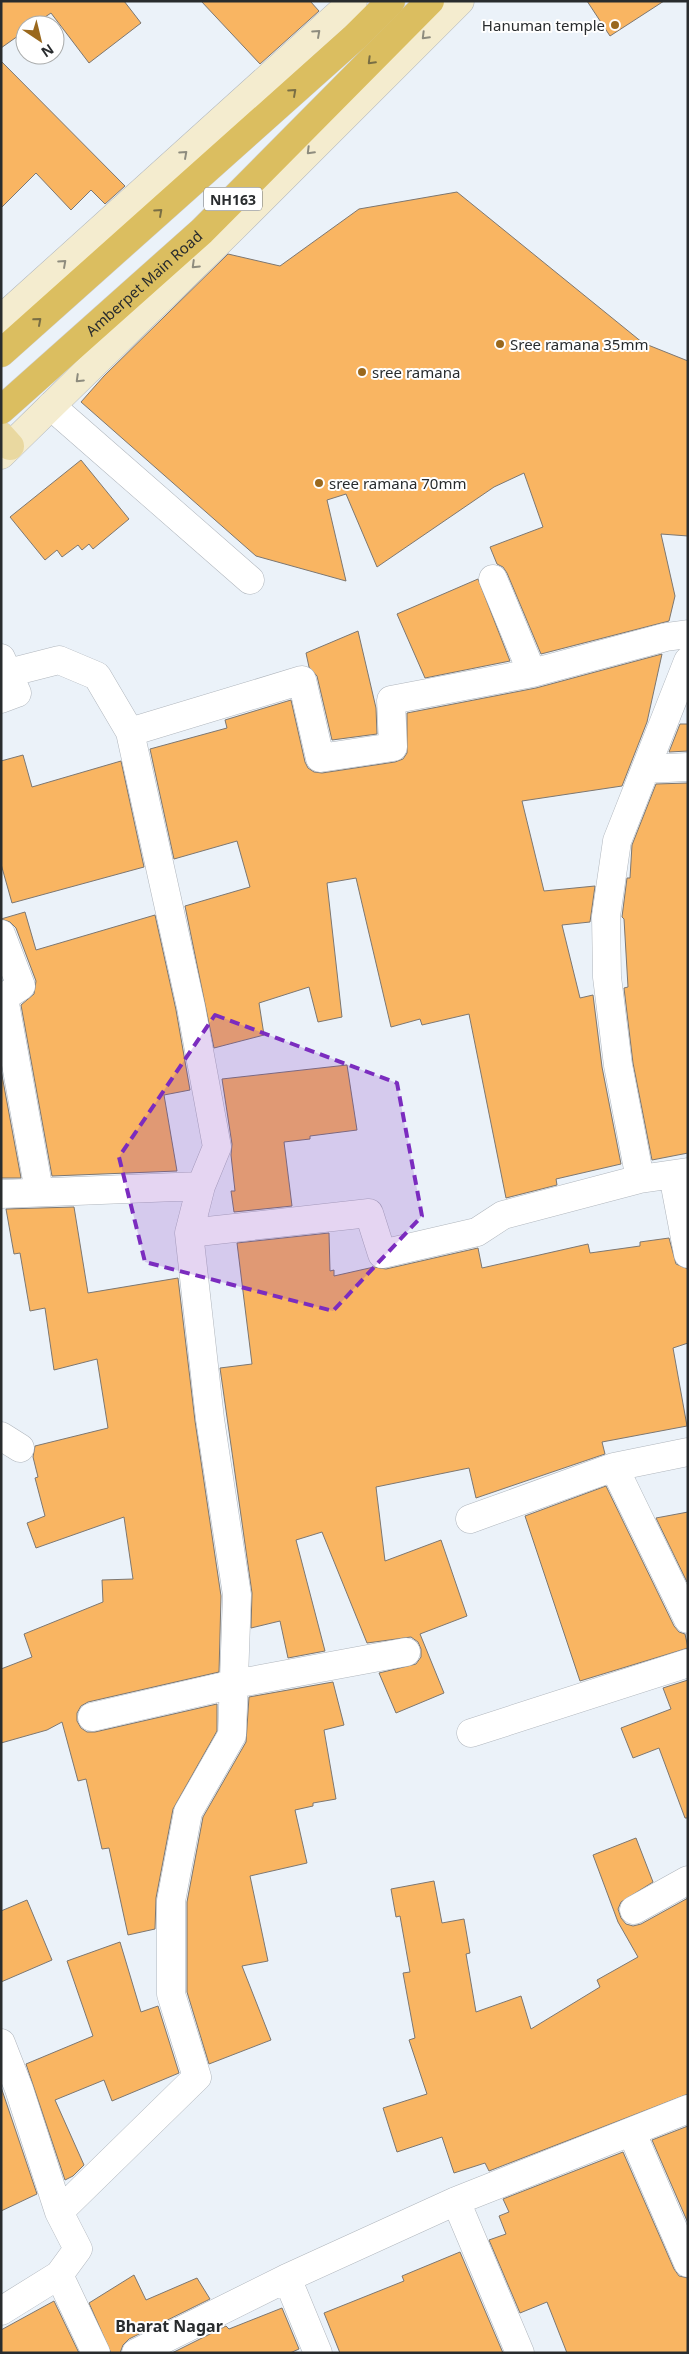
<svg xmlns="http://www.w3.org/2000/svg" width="689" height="2354" font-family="'Noto Sans',sans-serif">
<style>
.building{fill:#f9b562;stroke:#7d7771}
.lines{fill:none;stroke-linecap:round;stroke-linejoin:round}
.street-casing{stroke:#b0b6bd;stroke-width:29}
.secondary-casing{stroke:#b0b6bd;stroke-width:29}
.primary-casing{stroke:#d0d1d1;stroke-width:29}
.highway-casing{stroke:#d0d1d1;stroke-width:29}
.street{stroke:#fff;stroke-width:28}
.secondary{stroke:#f4eccf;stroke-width:28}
.primary{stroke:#e9d8a0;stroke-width:28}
.highway{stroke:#dbbe60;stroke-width:28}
.oneway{stroke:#8e8c7e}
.oneway2{stroke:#796e44}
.marked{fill:#7b2cbf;fill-opacity:0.2;stroke:#7b2cbf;stroke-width:4;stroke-dasharray:10 6;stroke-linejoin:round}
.poi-dot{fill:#9a681d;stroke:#fff;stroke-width:2}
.labels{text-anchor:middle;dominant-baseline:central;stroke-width:4;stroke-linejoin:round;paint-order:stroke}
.shield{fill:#fff;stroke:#696b6d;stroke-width:1}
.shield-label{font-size:14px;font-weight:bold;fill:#292c2e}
.poi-label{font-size:15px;fill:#292c2e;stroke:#fff;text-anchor:start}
.street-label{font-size:15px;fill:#292c2e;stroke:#fff}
.neighbourhood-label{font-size:16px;font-weight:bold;fill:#292c2e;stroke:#fff}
</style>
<rect width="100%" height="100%" fill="#ebf2f9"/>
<!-- building -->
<path class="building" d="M1,1H124L141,23L89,63L51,13L33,25H25V31L1,48Z
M201,1H310L319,11L260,64Z
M587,1H664L610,36Z
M1,61L125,186L105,204L91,190L71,210L36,173L1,208Z
M457,192L643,343L688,361V536L661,534L675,596L669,621L541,654L507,573L503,567L497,564L490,547L543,527L524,473L494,487L377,567L346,494L327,500L346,581L256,556L81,402L104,376L228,254L280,266L359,209Z
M81,460L129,519L93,549L89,544L82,550L78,545L62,557L57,550L45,560L10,517Z
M478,579L510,661L425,678L397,614Z
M358,631L376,708L377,734L332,740L317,676L309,667L306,653Z
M662,654L647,722L622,786L522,801L544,891L595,886L590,922L562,925L580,998L593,995L602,1067L621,1164L556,1179L557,1185L506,1198L469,1014L422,1025L420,1019L391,1027L356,878L327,883L342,1017L318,1022L309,987L259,1003L264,1035L214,1048L185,906L250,887L237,841L174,859L150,749L227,728L225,720L291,700L305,762L308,768L314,772L322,773L395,762L403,759L407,753V713L536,688Z
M680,724H688V751L669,752Z
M23,755L32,787L121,761L144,867L12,903L1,864V761Z
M688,783V1153L652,1160L633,1063L624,988L628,987L624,919L622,917L627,878H630L632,845L656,784Z
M25,912L36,950L155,915L176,1010L190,1090L164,1095L177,1171L52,1176L21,1005L34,994L36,981L16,928L10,922L1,919Z
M347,1065L357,1130L310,1136V1139L284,1142L292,1206L234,1212L231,1191H235L231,1155L232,1144L222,1079Z
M1,1070L21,1178H1Z
M74,1207L88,1293L178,1278L195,1421L221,1596L219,1672L88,1702L81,1706L77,1713V1721L81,1728L87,1732H95L217,1704V1731L173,1809L156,1898L155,1929L128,1935L109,1848L102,1849L86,1779L78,1781L62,1722L47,1730L1,1743V1669L32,1657L24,1634L103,1602L102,1580L133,1579L124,1517L36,1548L27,1523L45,1516L35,1478L38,1477L33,1457L35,1446L108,1428L97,1359L54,1370L45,1308L30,1311L20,1253L14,1254L6,1209Z
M329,1233L330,1271L334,1270V1276L374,1267L386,1269L478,1248L482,1268L588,1244L590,1253L640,1246V1242L669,1238L676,1264L688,1269V1343L673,1348L687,1426L602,1442L605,1454L476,1498L469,1468L376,1487L385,1561L441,1540L467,1616L420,1634L444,1693L396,1713L379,1673L416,1664L421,1657V1649L418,1642L411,1637L367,1643L322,1532L296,1540L325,1651L288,1658L280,1621L251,1628L252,1593L220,1368L252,1364L237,1243Z
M606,1486L674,1626L679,1632L685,1634L688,1648L580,1681L525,1516Z
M688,1512V1581L687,1582L656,1518Z
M688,1680V1818H685L659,1748L633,1758L621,1728L671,1709L663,1688Z
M333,1682L344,1725L324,1730L336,1799L313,1803V1806L295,1810L307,1863L250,1876L268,1961L242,1966L271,2040L209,2064L187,1992V1902L203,1817L246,1742L249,1697Z
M636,1838L653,1882L621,1902L618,1909L621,1918L626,1924L633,1926L641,1924L688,1898V2094L489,2171L485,2163L454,2173L442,2137L397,2152L383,2108L427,2094L409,2040L415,2038L403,1973L410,1972L400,1916L396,1917L391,1889L434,1881L442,1923L464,1919L470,1953L466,1954L476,2012L521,1996L531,2029L600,1987L597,1980L638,1957L618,1922L593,1855Z
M27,1900L52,1960L1,1982V1911Z
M120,1942L141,2012L158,2006L179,2073L112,2101L104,2080L55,2100L84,2165L73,2176L65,2180L26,2064L93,2036L67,1961Z
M1,2087L37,2194L1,2211Z
M688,2126V2223L652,2140Z
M623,2152L674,2269L679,2276L688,2278V2353H567L547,2302L520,2313L489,2240L506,2234L499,2216L509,2212L503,2199Z
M460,2252L503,2353H340L324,2313L404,2281L402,2276Z
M134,2275L146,2300L197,2278L210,2299L129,2339L123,2345L120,2353H111L89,2303Z
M54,2301L79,2353H1V2330Z
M282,2308L299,2349L290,2353H172L226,2326L229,2329Z"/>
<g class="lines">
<!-- street casing -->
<g class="street-casing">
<path id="street" d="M51,406L250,580
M493,579L532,673
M1,658L17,693L1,699
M8,673L59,660L97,676L130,732L191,1007L217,1147L201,1186L189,1233L210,1419L237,1595L232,1735L188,1812L171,1901V1994L197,2077L59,2212
M130,732L302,680L320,758L393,747L391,700L532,673L666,637L688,634
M646,769L688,767
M1,934L21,986L1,999
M4,998L39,1191
M673,1175L688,1254
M640,1179L618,1065L607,977L606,916L617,841L688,661
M1,1194L201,1186
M189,1233L369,1213L382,1254L477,1232L503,1215L640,1179L688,1172
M1,1436L20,1448
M688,1452L614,1467L688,1619
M470,1519L614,1467
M92,1717L234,1684L406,1652
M471,1733L688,1663
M634,1910L688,1880
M1,2043L19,2089L59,2212L78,2249L59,2275L96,2353
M632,2133L688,2263
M456,2201L520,2353
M287,2278L318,2353
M1,2311L59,2275
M136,2353L287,2278L456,2201L688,2109"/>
</g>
<!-- secondary casing -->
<g class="secondary-casing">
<path id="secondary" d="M1,319L353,1
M1,455L233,228L460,1"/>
</g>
<!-- primary casing -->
<g class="primary-casing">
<path id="primary" d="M1,436L10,446"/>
</g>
<!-- highway casing -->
<g class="highway-casing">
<g id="highway">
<path d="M1,353L355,37L391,1"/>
<path id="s1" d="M1,410L202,231L430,1"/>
</g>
</g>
<!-- street -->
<use href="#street" class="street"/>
<!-- secondary -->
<use href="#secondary" class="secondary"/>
<!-- primary -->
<use href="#primary" class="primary"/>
<!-- highway -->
<use href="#highway" class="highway"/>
</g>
<!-- one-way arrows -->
<defs><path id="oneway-chevron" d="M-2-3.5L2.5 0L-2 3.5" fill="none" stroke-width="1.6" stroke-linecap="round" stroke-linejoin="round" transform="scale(1.25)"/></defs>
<g class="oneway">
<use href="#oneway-chevron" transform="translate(317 33) rotate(-42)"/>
<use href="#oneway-chevron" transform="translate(425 36) rotate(135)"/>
<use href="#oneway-chevron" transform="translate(310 151) rotate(135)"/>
<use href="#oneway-chevron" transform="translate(184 154) rotate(-42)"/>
<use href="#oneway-chevron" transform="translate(63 263) rotate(-42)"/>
<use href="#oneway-chevron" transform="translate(195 265) rotate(136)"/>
<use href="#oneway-chevron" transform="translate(79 379) rotate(136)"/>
</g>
<g class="oneway2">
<use href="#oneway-chevron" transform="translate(371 61) rotate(135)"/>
<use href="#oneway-chevron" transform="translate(293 92) rotate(-42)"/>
<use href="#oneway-chevron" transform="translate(159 212) rotate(-42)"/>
<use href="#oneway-chevron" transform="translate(38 321) rotate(-41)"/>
</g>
<!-- marked area -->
<path class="marked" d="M215,1015L397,1083L422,1216L333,1311L145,1262L119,1157Z"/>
<!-- markers -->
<g class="poi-dot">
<circle cx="615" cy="25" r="5"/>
<circle cx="500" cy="344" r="5"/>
<circle cx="362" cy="372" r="5"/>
<circle cx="319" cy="483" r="5"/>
</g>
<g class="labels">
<!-- shield labels -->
<rect class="shield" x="204" y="187.5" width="58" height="23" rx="4"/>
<g class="shield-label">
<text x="233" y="199">NH163</text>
</g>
<!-- poi labels -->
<g class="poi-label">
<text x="605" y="25" text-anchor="end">Hanuman temple</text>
<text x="510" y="344">Sree ramana 35mm</text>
<text x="372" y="372">sree ramana</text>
<text x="329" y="483">sree ramana 70mm</text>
</g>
<!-- street labels -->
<g class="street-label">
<text stroke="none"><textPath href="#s1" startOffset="191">Amberpet Main Road</textPath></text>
</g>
<!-- neighbourhood labels -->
<g class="neighbourhood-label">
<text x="169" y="2326">Bharat Nagar</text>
</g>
</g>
<!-- border -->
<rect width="689" height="2354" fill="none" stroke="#292c2e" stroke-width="5"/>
<!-- north arrow -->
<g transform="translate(40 40) rotate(145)"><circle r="24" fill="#ffffff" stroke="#a9abab"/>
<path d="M0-4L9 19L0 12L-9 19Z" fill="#9a681d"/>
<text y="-8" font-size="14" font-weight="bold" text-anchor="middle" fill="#292c2e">N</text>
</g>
</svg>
